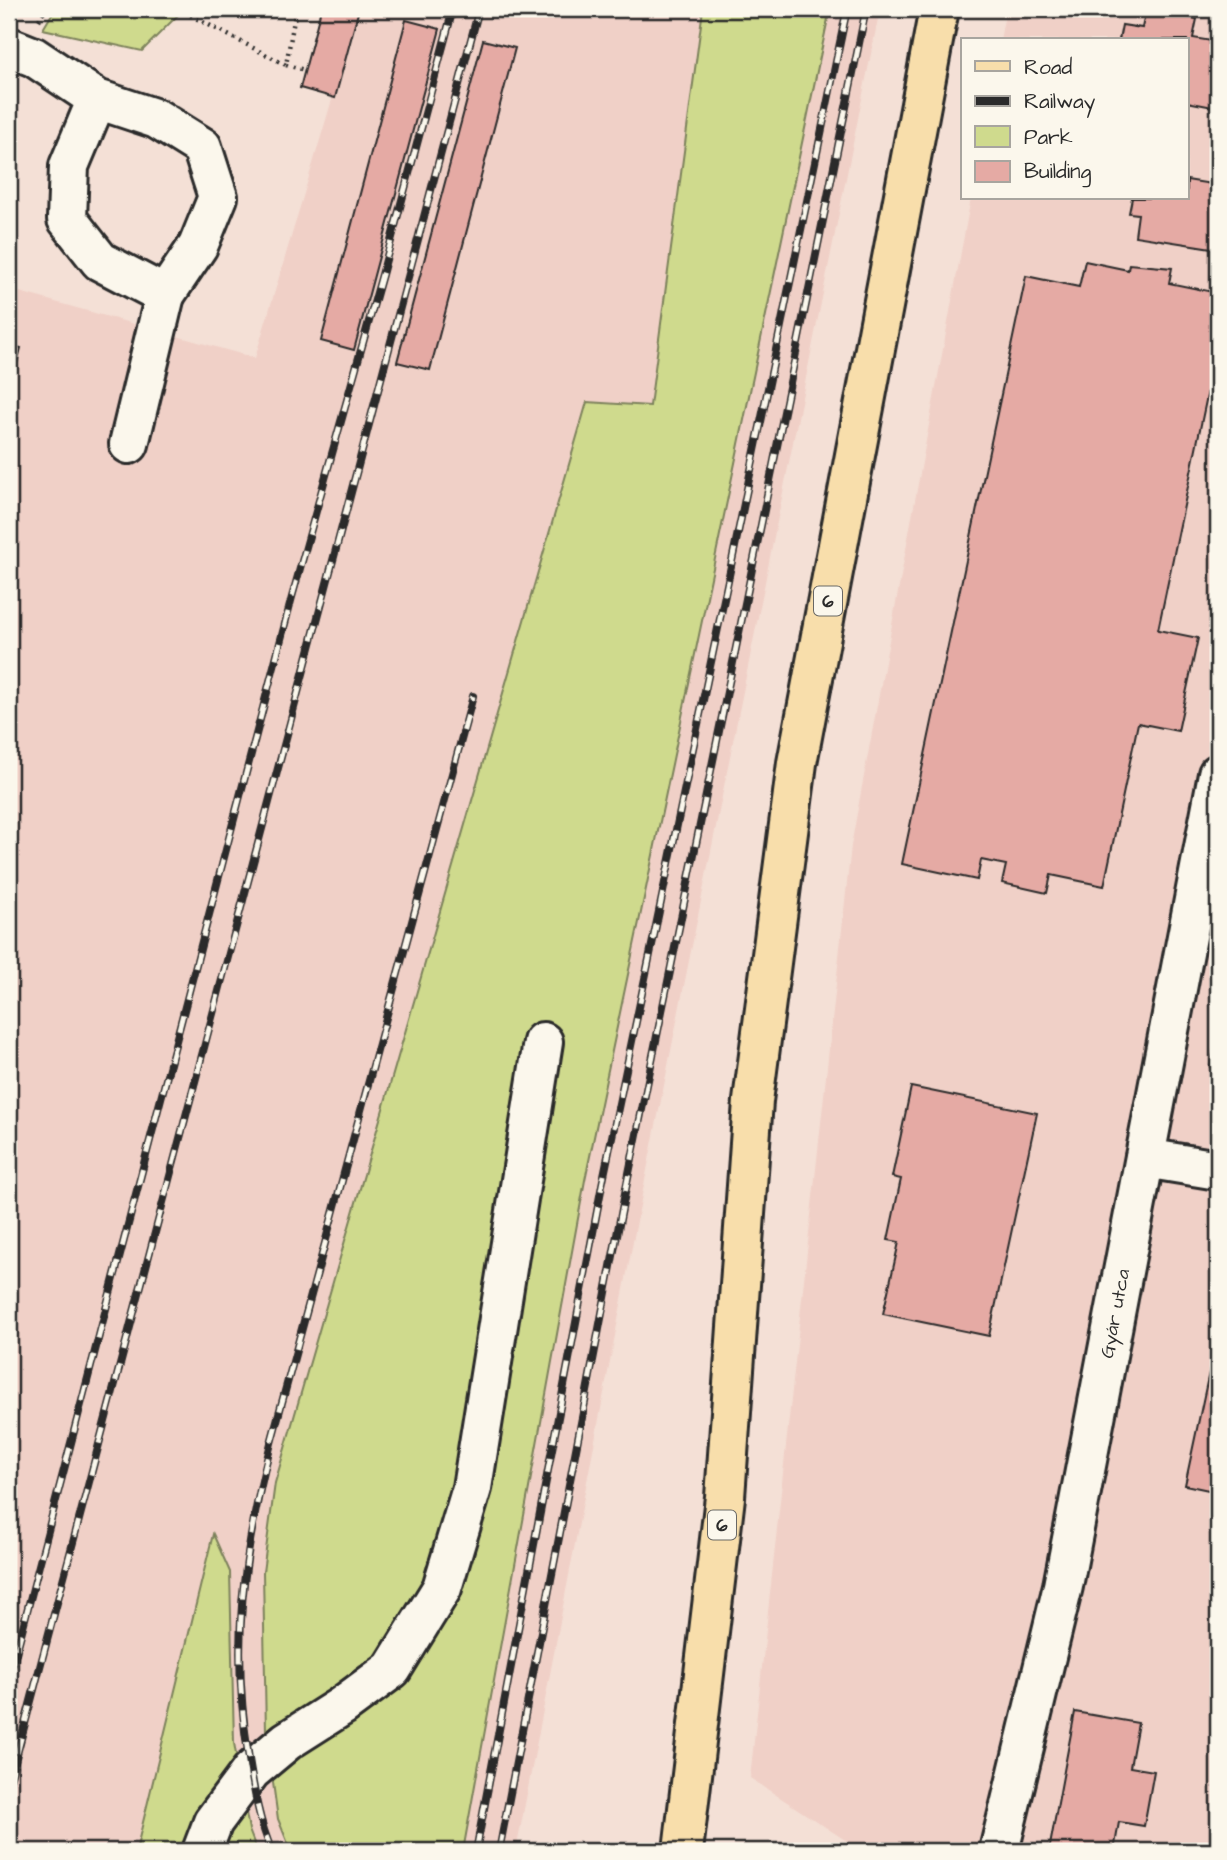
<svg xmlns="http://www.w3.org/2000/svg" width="1227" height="1860" font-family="'Architects Daughter',sans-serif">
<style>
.built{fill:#f0d0c7}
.green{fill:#cfda8d;stroke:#7d825c;stroke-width:2}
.building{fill:#e5aaa4;stroke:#2b2b2b;stroke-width:2}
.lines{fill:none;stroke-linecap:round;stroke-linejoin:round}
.minor-casing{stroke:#2b2b2b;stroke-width:44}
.major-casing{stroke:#2b2b2b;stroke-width:44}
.path{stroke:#2b2b2b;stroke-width:4.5;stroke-dasharray:2 5;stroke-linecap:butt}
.minor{stroke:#fbf7ec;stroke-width:38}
.major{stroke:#f8deab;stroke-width:38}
.rail-casing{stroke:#2b2b2b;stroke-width:8}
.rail{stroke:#fbf7ec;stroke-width:5;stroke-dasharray:16;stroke-linecap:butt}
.labels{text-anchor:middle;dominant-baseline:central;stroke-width:5;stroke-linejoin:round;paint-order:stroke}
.shield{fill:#fbf7ec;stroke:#696865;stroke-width:2}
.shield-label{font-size:18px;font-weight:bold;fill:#2b2b2b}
.street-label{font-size:19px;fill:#2b2b2b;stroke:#fbf7ec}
</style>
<rect width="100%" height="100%" fill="#f4e0d6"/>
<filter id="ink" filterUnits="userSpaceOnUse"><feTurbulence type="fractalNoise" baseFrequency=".0143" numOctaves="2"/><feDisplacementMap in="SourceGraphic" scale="14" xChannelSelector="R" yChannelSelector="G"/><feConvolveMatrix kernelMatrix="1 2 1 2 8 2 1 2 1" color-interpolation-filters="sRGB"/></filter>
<g filter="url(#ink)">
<!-- built -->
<path class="built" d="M359,9H703L650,406L587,403L275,1483L263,1572L266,1732L278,1819L291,1851H257L249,1830L234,1743L230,1572L212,1536L136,1851H9V289L255,358Z
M830,9H880L642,1195L516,1851H463L585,1180Z
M1006,9H1218V1851H862L750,1778L851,846L971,198H1187V40H1000Z"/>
<!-- green -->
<path class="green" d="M55,9H184L142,51L43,29Z
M703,9H830L585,1180L463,1851H291L278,1819L266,1732L263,1572L275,1483L587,402L650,406Z
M213,1534L230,1572L234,1743L249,1830L257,1851H136Z"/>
<!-- building -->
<path class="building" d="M321,9H359L335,98L300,88Z
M1146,9L1197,19L1193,38L1218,42V108L1187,102V40H1119L1122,25L1142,28Z
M406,20L440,29L354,350L321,341Z
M483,40L515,48L430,370L397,362Z
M1187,180L1218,185V249L1135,236L1138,214L1129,213L1132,198H1187Z
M1085,261L1128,270L1129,264L1172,268L1169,283L1218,293V343L1158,630L1198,638L1178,731L1138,723L1104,886L1051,875L1047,893L1002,883L1006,865L981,860L977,880L902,864L1026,276L1079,287Z
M9,345L21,348L9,394Z
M1218,1030V1069L1210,1067Z
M911,1087L1037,1113L989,1336L883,1314L899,1242L888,1240L901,1179L892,1177Z
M1218,1318V1353L1212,1352Z
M1211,1363L1218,1365V1492L1185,1485Z
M1075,1712L1138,1723L1130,1767L1154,1771L1144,1826L1119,1822L1114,1851H1049Z"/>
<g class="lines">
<!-- minor casing -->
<g class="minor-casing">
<g id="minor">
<path d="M9,47L34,57L97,99L157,119L202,147L218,197L198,246L165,295L100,261L67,219L69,166L97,99"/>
<path d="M129,444L165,295"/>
<path d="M1145,1158L1218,1170"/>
<path d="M202,1851L213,1822L251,1771L287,1741L342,1706L392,1669L442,1588L472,1488L543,1042"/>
<path id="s1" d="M999,1851L1063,1586L1218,774"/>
</g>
</g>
<!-- major casing -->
<g class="major-casing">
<path id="major" d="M683,1851L725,1497L753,1101L797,763L939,9"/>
</g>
<!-- path -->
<path class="path" d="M178,9L286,65L296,9
M39,20L46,9
M286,65L305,70"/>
<!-- minor -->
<use href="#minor" class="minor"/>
<!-- major -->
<use href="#major" class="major"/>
<!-- rail casing -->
<g class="rail-casing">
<path id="rail" d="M9,1680L292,597L383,271L453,9
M9,1784L479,9
M272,1851C259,1822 254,1790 249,1759C230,1644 243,1554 271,1443L473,696
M476,1851L602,1185L847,9
M499,1851L626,1188L866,9"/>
</g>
<!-- rail -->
<use href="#rail" class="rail"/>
</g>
</g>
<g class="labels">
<!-- shield labels -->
<g class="shield">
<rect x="814" y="586.5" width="28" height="29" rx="5"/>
<rect x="708" y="1510.5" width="28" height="29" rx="5"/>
</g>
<g class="shield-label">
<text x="828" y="601">6</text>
<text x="722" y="1525">6</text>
</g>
<!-- street labels -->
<g class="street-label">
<text stroke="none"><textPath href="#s1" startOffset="550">Gyár utca</textPath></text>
</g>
</g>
<!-- margin -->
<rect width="1227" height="1860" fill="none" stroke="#fbf7ec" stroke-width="35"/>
<rect x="18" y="18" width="1192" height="1825" fill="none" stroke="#2b2b2b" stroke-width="2.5" filter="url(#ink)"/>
<!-- legend -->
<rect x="961" y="38" width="228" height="161" fill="#fbf7ec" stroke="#a8a59f" stroke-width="2"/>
<rect x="975" y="61" width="35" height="10" fill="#f8deab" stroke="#a8a59f" stroke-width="2"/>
<text x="1024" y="74" font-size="21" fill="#2b2b2b">Road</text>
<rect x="975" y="96" width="35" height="10" fill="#2b2b2b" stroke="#a8a59f" stroke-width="2"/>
<text x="1024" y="108" font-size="21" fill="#2b2b2b">Railway</text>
<rect x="975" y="126" width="35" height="21" fill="#cfda8d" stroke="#a8a59f" stroke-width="2"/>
<text x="1024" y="144" font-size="21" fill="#2b2b2b">Park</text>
<rect x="975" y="161" width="35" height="21" fill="#e5aaa4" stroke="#a8a59f" stroke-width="2"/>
<text x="1024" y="178" font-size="21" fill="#2b2b2b">Building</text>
</svg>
